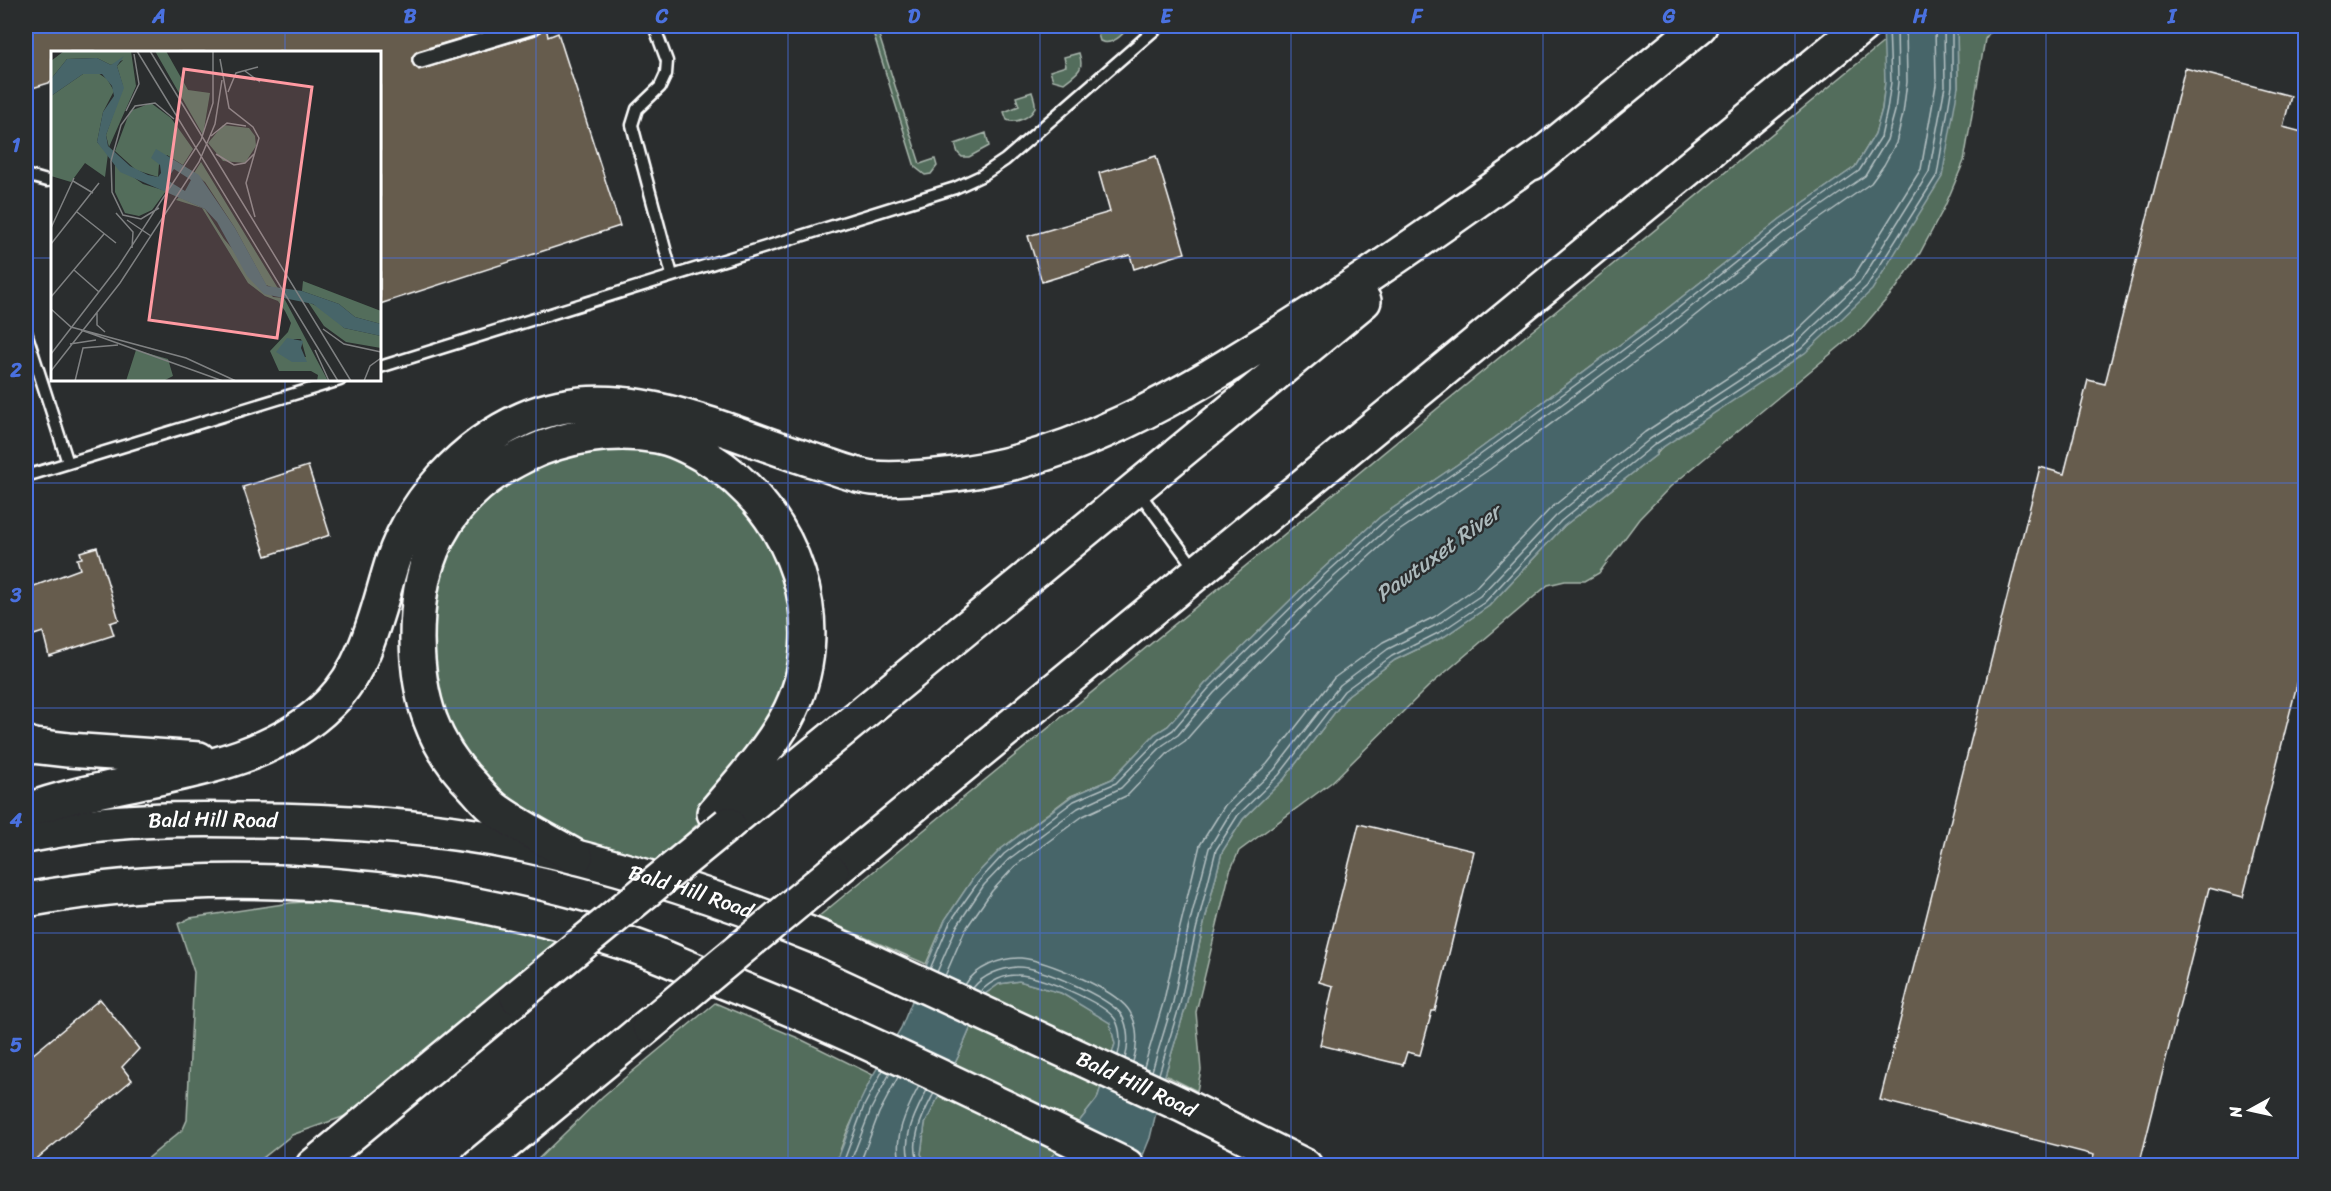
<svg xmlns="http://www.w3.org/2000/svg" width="2331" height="1191" font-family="Sriracha,sans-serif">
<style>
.green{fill:#536d5b;stroke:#a9b6ad;stroke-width:1.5}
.water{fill:#476569;stroke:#91a3a5;stroke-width:1.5}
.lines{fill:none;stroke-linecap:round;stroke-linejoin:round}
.shore{stroke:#b5c1c3;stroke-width:1.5}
.building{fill:#665c4d;stroke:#fff;stroke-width:1.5}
.service-casing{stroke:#fff;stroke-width:15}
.pedestrian-casing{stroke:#fff;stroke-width:20}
.primary-casing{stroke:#fff;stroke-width:38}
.motorway-casing{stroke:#fff;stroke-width:38}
.service{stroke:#2a2d2e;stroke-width:10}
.pedestrian{stroke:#2a2d2e;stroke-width:15}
.primary{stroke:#2a2d2e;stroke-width:33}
.motorway{stroke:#2a2d2e;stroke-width:33}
.motorway-bridge-casing{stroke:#fff;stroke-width:38;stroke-linecap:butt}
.motorway-bridge{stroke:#2a2d2e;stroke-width:33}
.grid{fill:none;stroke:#4a71e0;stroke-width:1.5;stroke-opacity:0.55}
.labels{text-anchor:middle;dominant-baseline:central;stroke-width:4.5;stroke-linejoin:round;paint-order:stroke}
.street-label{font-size:21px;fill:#fff;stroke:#2a2d2e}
.water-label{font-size:22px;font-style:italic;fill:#acbabc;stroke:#2a2d2e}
.inset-road{fill:none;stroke:#7f8182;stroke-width:1.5}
.view{fill:#ff9aa2;fill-opacity:0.15;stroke:#ff9aa2;stroke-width:3}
.inset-edge{fill:none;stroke:#fff;stroke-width:3}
.neatline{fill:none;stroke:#4a71e0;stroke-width:2}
.grid-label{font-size:20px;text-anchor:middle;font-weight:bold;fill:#4a71e0}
</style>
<rect width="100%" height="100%" fill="#2a2d2e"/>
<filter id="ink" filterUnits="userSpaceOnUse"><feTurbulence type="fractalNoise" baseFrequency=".0167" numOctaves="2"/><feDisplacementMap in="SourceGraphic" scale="12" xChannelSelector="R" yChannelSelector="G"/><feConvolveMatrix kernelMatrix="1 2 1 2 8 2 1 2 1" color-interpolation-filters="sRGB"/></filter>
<g filter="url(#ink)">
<!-- green -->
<path class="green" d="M871,26H876L920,164L935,159L937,166L931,174L925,175L915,167Z
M1111,26H1130C1123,34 1112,47 1100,41L1097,31Z
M1957,26H1994L1985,39L1964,161L1945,206L1920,253L1897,287L1862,328L1670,487L1639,519L1599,573L1585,581H1565L1548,585L1428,687L1332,782L1239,851L1230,871L1196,1012L1201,1070L1197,1091L1165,1075L1186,1006L1202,932L1222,852L1243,819L1284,779L1348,695L1395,660L1445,636L1489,606L1564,526L1656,455L1958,87Z
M1885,41V82L1882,109L1875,134L1855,167L1780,219L1653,320L1477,451L1380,517L1317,574L1205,684L1168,726L1155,734L1112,779L1071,796L1001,849L974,877L945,920L926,964L818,917Z
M1079,53C1085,71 1077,72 1064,83L1053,80L1050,71L1066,66L1064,57Z
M1032,92C1033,96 1036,102 1035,107C1032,117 1016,124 1007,120L1004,112L1019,106L1016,97Z
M986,133L989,146L969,157H962L958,153L955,144Z
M601,433L712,461L799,576L786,716L716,807L640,877L468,779L419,683L445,520L473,486Z
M320,901H402L575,931L379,1104L292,1135L254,1165L139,1166L183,1129L187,1120L194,972L178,924L190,918L290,903Z
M1019,981L1061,993L1110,1022L1115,1044L1097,1099L1045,1165H927L921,1154L925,1124L958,1057L985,994L999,984Z
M715,1003L798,1038L873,1075L846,1134L835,1165L531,1166L603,1096Z"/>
<!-- water -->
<path class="water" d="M1883,26H1957L1958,87L1942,177L1872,290L1805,353L1657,451L1656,455L1564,526L1489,606L1445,636L1395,660L1348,695L1284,779L1243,819L1222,852L1202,932L1186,1006L1165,1075L1150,1138L1139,1165H1045L1097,1099L1115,1044L1110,1023L1061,993L1019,981L999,984L985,994L958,1057L925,1124L921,1154L927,1165L835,1166L859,1104L873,1075L901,1028L945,920L974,877L1001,849L1072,796L1112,779L1155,734L1168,726L1205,684L1317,574L1380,517L1477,451L1653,320L1780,219L1855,167L1875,134L1882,109L1885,82Z"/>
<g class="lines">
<!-- shore -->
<path class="shore" d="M930,969L950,922L979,881L1004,854L1074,801L1116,783L1159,739L1173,730L1209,688L1321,578L1383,522L1480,455L1657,325L1783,224L1859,171L1881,137L1887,110L1891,82L1889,26
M937,972L957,926L984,885L1009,859L1078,808L1121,788L1163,745L1178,735L1214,693L1326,584L1388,528L1485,461L1661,331L1787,230L1865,176L1887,140L1895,111L1898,82L1897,26
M945,976L965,930L992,891L1015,866L1083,816L1128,795L1169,752L1185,741L1221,700L1332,590L1393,535L1490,469L1667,338L1792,238L1871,183L1884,165L1896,143L1903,114L1907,82L1906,26
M965,985C975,968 1001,957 1021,958C1047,961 1112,988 1128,1009C1139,1024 1138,1046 1133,1062
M973,988C983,975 1001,968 1017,967C1039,966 1107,997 1121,1014C1129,1027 1129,1045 1125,1059
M980,992C990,982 1003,975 1017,975C1037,974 1104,1003 1115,1019C1121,1029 1121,1045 1118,1055
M1144,1067L1164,1000L1180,927L1200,845L1225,805L1267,764L1334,678L1383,642L1434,617L1474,589L1550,509L1645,432L1791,336L1854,276L1921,169L1936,85L1935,26
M1152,1071L1173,1002L1188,929L1209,848L1232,810L1274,770L1340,685L1388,649L1438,624L1480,596L1556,516L1650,439L1796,343L1861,281L1929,172L1945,86L1944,26
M1159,1074L1180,1004L1196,930L1216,850L1238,815L1279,775L1344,691L1392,656L1442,631L1485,602L1561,521L1654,445L1801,349L1867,286L1937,175L1952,86V26
M842,1166L864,1106L883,1070
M849,1166L871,1109L890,1073
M859,1166L879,1113L898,1077
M902,1166C891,1140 907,1109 919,1086
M912,1166C899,1141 916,1112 927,1090
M920,1166C908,1141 923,1115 934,1093"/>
</g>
<!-- building -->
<path class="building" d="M26,26H501L418,51L412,57V62L419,70L536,35L540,32L542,26H546L548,37L558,33L620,226L380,304V52H52V82L26,90Z
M2185,68L2291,96L2283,127L2306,133V649L2243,897L2209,888L2139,1166H2091L2094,1155L1880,1100L2040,467L2064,474L2088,380L2105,384Z
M1156,156L1185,253L1134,269L1130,255L1042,282L1028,236L1110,212L1099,173Z
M308,466L330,535L266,556L243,487Z
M97,547L119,620L110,623L114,635L49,656L43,632L31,636L26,619L32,617L26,589L80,569L77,559L82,558L80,552Z
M1359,824L1474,851L1435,1011H1432L1420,1055L1407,1052L1403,1065L1320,1045L1333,986L1319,982Z
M100,999L139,1049L122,1067L132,1080L28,1166H26V1060Z"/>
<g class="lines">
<!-- service casing -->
<g class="service-casing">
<path id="service" d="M654,26L667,61L666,74L660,87L637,109L632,125L672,275
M26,175L47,181L52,180
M26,332L68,463
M380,367L955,188L981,176L1005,160L1159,26
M26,476L340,380
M1138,491L1196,570"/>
</g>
<!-- pedestrian casing -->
<g class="pedestrian-casing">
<path id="pedestrian" d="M421,60L533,26"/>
</g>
<!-- primary casing -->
<g class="primary-casing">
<g id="primary">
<path id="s1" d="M26,836C48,832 70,828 93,825C143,819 195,819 246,820C340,820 433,826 525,845C627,867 726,900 823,939L1182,1105L1305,1166"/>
<path d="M26,900C226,864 428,881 622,942C652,951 680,965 709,976C852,1031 989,1100 1127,1166"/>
</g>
</g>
<!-- motorway casing -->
<g class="motorway-casing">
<path id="motorway" d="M1532,163L1700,26
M26,743L33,746L68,750L199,759
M26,811C122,774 253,781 330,703C367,666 377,611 392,563C412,501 464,445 523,419C619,376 720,431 812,460C832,466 853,476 873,478C894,480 916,478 937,476C1069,465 1184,394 1293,325C1380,270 1464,210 1548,150
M728,824L1364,301
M576,857C550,842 522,828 498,811C489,805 481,795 474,787C432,745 418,698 417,639C417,610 421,577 432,550C465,465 571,421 657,436C675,439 693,449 708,458C794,511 837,626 786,719C767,753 739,783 714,813
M832,873L1862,26
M313,1166L517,997
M478,1166L649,1025"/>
</g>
<!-- service -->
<use href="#service" class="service"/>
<!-- pedestrian -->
<use href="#pedestrian" class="pedestrian"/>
<!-- primary -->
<use href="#primary" class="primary"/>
<!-- motorway -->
<use href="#motorway" class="motorway"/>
<!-- motorway-bridge casing -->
<g class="motorway-bridge-casing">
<path id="motorway-bridge" d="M517,997L728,824
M649,1025L832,873"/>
</g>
<!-- motorway-bridge -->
<use href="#motorway-bridge" class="motorway-bridge"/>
</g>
</g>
<!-- grid -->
<path class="grid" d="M285,26V52M536,26V1166M788,26V1166M1040,26V1166M1291,26V1166M1543,26V1166M1795,26V1166M2046,26V1166M26,258H52M380,258H2306M285,380V1166M26,483H2306M26,708H2306M26,933H2306"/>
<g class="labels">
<!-- street labels -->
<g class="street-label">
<text stroke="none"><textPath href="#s1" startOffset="188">Bald Hill Road</textPath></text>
<text stroke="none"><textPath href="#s1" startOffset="674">Bald Hill Road</textPath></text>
<text stroke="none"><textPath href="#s1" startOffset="1160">Bald Hill Road</textPath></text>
</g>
<!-- water labels -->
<g class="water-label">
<text transform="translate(1438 553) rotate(-36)">Pawtuxet River</text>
</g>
</g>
<!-- overview -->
<g transform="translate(51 51)">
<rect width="330" height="330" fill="#2a2d2e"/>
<path d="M13,0H80L85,35L58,96L55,84L72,35L66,15L72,9L60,14L46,7L16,8L0,28V10ZM104,0H115L137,39L159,42L152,84ZM44,20L56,28L63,40L52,61L46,91L57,103L54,126L34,112L20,131L0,125V45L32,23ZM100,52L120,67L142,98L132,114L116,104L108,113L107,126L85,119L64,100L79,60ZM172,74L198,77L204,85L205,95L194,112L172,110L157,92ZM150,111L228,239L215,234L184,177L154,131L143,122ZM64,113L92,133L115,140L101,159L88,165L74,162L64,141ZM128,146L154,158L173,188L222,246L233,247L277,330H266L267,324L260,320H228L219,300L237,281L240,272L234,260L227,250L214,245L197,232L151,157L125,149ZM243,288H250L255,306H234L231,302ZM252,230L330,260V273L304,266L288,253L251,240ZM257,251L276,260L293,277L330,285V297L295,291L273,275ZM85,299L117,308L122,325L112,330H75Z" fill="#536d5b" fill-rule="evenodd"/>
<path d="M73,5L66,15L73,37L55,84L57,95L79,115L97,124L107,126L110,122L109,114L100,107L105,98L148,124L184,177L216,235L251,240L288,253L304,266L330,273V285L293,277L262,253L213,243L196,225L166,171L154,158L69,121L46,91L52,61L63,45L61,35L51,23H32L0,45V28L16,8L46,7L60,14ZM123,118L140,129L134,140L116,129ZM236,287L252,290L250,297L256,311H241L225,301Z" fill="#476569" fill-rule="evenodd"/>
<path class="inset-road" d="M86,0L287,330M99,0L300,330M169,8L178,57L202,76L208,87L195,132L204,166M194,20L209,31M177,41L185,22L207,16M75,60L88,33L83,3M160,85L176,72L195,75M165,103L183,114L194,112L203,103M22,130L42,142M108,157L90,168L72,164L61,141L60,110L70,74L84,55L104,52L123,68M26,161L65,192M65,162L82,181L81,197M76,169L100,185M0,177L23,127M0,193L48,132M23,219L48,241M0,246L53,183M0,258L20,276L135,307L185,330M46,262V274L54,281M272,278L293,293L330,301M30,279L172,330M19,293L45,289M264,299L278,330M0,303L67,216L150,89L162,52V0M0,320L69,232L148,111L164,73L171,29M24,330L32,297L67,294M313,330L319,315L330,307"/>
<path class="view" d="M133,18L261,36L226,287L98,269Z"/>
<rect width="330" height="330" class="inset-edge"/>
</g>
<!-- margin -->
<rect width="2331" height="1191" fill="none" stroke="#2a2d2e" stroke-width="66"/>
<!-- north arrow -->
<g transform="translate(2250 1110) rotate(262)" stroke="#2a2d2e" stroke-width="4.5" paint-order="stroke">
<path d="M0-4.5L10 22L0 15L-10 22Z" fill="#ffffff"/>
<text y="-9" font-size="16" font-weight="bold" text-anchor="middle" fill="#ffffff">N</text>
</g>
<rect x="33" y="33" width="2265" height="1125" class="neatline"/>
<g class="grid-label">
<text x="159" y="23">A</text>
<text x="410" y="23">B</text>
<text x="662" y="23">C</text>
<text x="914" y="23">D</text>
<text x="1166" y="23">E</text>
<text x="1417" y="23">F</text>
<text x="1669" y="23">G</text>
<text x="1920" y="23">H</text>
<text x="2172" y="23">I</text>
<text x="16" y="152">1</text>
<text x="16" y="377">2</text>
<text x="16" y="602">3</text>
<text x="16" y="827">4</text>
<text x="16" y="1052">5</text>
</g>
</svg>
